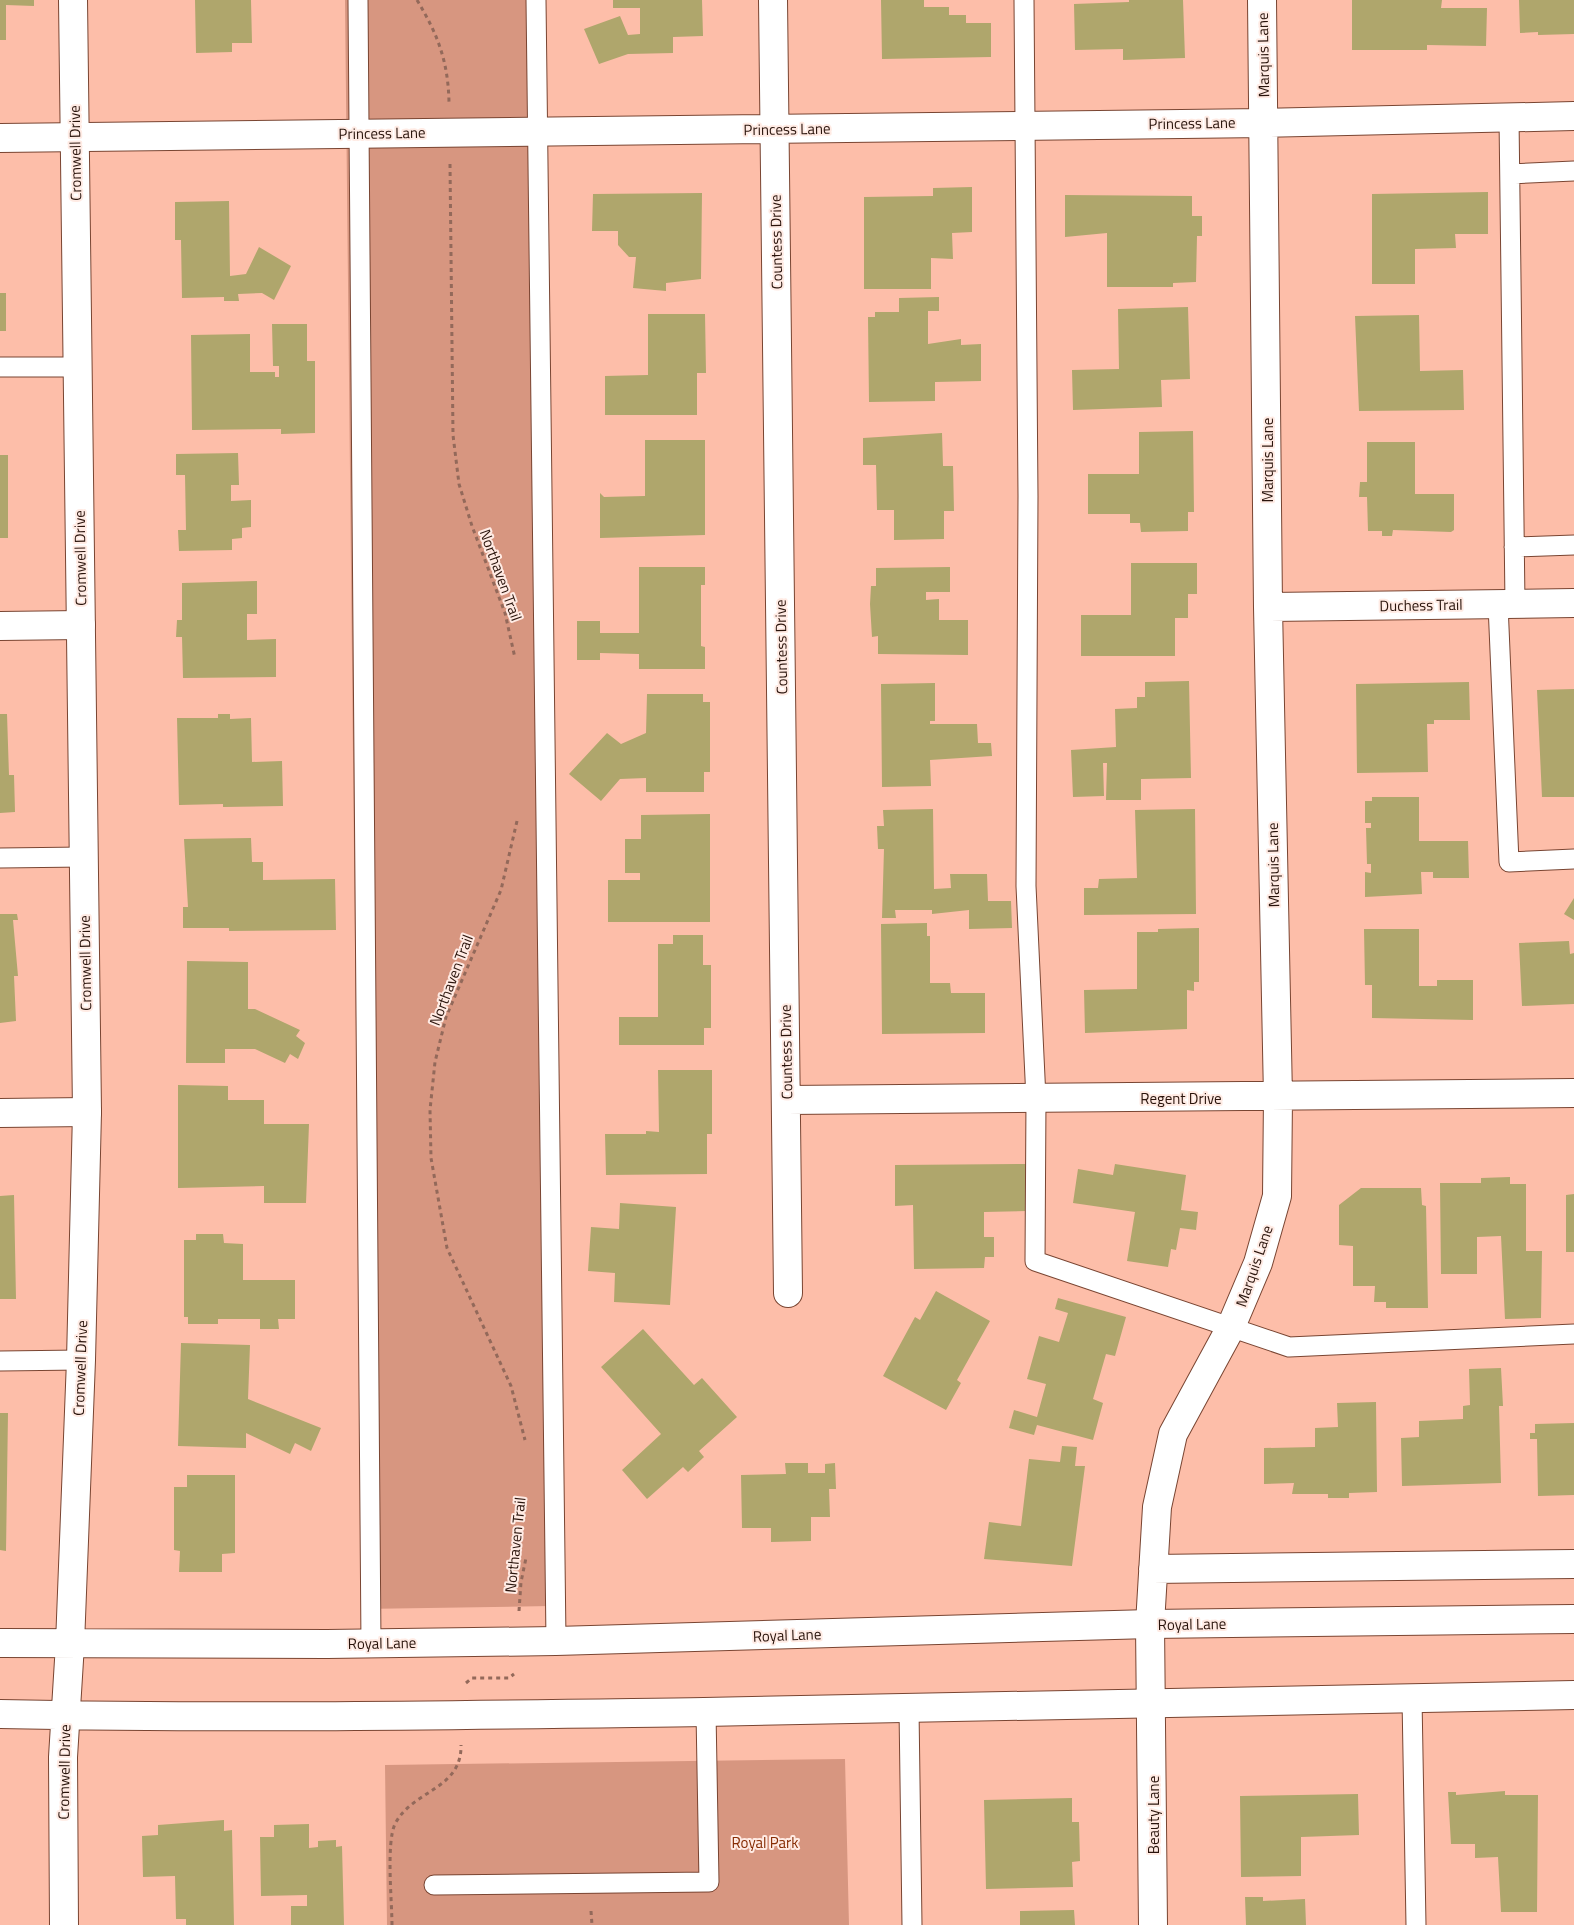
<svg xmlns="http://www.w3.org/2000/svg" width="1574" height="1925" font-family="'Titillium Web',sans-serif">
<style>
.green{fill:#d79680}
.building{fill:#afa66c}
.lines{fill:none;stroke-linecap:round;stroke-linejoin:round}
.lane-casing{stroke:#794532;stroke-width:21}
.street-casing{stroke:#794532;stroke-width:30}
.secondary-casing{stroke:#794532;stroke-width:30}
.path{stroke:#93695a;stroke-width:3;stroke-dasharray:4 4;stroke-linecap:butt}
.lane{stroke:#fff;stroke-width:19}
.street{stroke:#fff;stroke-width:28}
.secondary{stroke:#fff;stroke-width:28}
.labels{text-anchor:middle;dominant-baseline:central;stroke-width:4;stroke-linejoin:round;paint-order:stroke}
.street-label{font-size:15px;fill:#2a140c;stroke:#ffebe4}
.park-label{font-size:15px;fill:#862c03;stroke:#ffebe4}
</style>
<rect width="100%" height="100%" fill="#fdbea9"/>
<!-- green -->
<path class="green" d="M345,0H534L550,1606L362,1609Z
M845,1759L849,1925H387L385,1765Z"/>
<!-- building -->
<path class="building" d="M0,0H34V6L6,5V40H0Z
M195,0H251L252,43H232V52L196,53Z
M613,0H702L703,36L673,37V53L628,54L599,64L584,29L620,16L628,35L640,34V8H613Z
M881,0H924V7H949V15H966V23H991V57L882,59Z
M1129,0H1183L1185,58L1123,60V49L1075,50L1074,4L1129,2Z
M1352,0H1442L1441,8H1487L1486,46L1427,45V50H1352Z
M1519,0H1574V34L1538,35V32L1520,33Z
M972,187V232L952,233L953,259L931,258V289H864V197L933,196V188Z
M1488,192V234H1455L1456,248L1415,249V284H1372V194Z
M702,193L701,279L666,283V291L633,288L636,257H629L618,245V231H592L593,194Z
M1065,195L1192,196V216H1202V236H1197L1196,282L1173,283V287H1107V233L1065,237Z
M229,201L230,276L246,274L259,247L291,266L274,300L262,293L238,294L239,301H224V297L182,298L181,240H175V202Z
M0,293H6V331H0Z
M939,297V311H928V344L961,339V345L981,344V381L935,382V401L869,402L868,317H875V312H899V298Z
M1188,307L1190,379L1161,380L1162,407L1073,410L1072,370L1119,369L1118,309Z
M648,314H705L706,373H697V415H605V376L648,375Z
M1419,315L1420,371L1463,370L1464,410L1359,411L1355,316Z
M272,324H307V361H315V433L281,434V429L192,430L191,335L250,334V372H275V377H279V366H273Z
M1193,431L1194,512H1188V531L1141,532L1140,523H1130V514H1088V474H1139V432Z
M942,433L943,466H953L954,511H944V539L894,540V510H877L876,465H863V438Z
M645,440H705V535L600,538V493L604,497L645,496Z
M1367,442H1415V494H1454V530L1451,532L1393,530L1392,536H1382V531H1368L1367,497H1359L1360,482H1367Z
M238,453L239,485H231V501L251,500V527L242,528V538L232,539V550L179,551L178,530H186L185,475H176V454Z
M0,455H8V538H0Z
M1131,563H1197V594H1188V618H1175V656H1081V615H1131Z
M639,567H705V585H701V646L705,647V669H639V654L600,653V660H577V621H600V633H639Z
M950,567V592H926V600L939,599V620H968V655L878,654V636L872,637L870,604L871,586H876V568Z
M257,581V614H247V640L276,639V677L183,678L182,637H176L177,620H182V583Z
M1189,681L1191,778L1141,779V800H1106L1107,763H1103L1104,796L1073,797L1071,750L1116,747L1115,709L1137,708V697H1145V682Z
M1469,682L1470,720H1434V724H1427L1428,772L1357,773L1356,684Z
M935,683V721H930V724H977L978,743H991L992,756L930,760L931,786L882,787L881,684Z
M1574,689V797H1542L1537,690Z
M647,694H703V702H710V772H704V792H646V778L620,779L601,801L569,774L607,733L621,744L646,733Z
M0,714H7L9,775H14L15,812L0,813Z
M218,714H230V719L251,718L252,762L282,761L283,806L223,807V804L179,805L177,718H218Z
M1372,797H1419V841H1468L1469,878H1433V872H1421L1422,894L1365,897V872L1371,873V864H1367L1366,828H1371V823H1365V801H1372Z
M933,809L934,889L951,888L950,874H987L988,901H1011L1012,928L969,929V910L932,914V910H895L896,918H882L884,849H878L877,826H884L883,810Z
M1195,809L1196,914L1084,915V888H1098L1099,879L1137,878L1135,810Z
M710,814V922H608V880H640V873H625V839H641V815Z
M251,838L252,862H263V880L335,879L336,930L229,931V928H183V907H188L184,839Z
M1574,898V920L1564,914Z
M0,914H17L18,920H13L18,976H14L16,1021L0,1023Z
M927,923V936H930V983H950L951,993H985V1033L882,1034L881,924Z
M1199,928V982H1194V991L1187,990V1029L1085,1033L1084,990L1137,989V932H1158V929Z
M1364,929H1419V986H1437V980H1473V1020L1372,1018V985H1365Z
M673,935H703V965H711V1028H704V1045H619V1017H658V944H673Z
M1569,941L1570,954L1574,953V1004L1522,1006L1519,943Z
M187,961L248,962V1009H255L300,1030L296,1036L305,1043L298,1059L290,1054L285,1063L255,1049H225V1063H186Z
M658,1070H712V1134H707V1174L606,1175L605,1134H646V1131L659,1132Z
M178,1085L228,1086V1100H264V1124H309L306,1203H264V1186L178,1188Z
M1027,1164V1211L984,1212V1237H994V1257H985L984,1268L914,1269L913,1205L895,1206V1165Z
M1115,1164L1186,1175L1181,1210L1198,1212L1196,1230L1180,1228L1176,1250L1171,1249L1168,1267L1127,1261L1135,1212L1073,1203L1078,1169L1113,1175Z
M1510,1177V1184H1526V1251H1542L1541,1318L1505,1319L1501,1236L1477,1237V1274H1441L1440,1183H1481V1178Z
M1361,1188H1421L1422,1205L1426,1206L1428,1308H1386V1302H1374L1375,1286H1353V1246L1339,1245V1205Z
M1574,1194V1252H1566V1195Z
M14,1195L16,1299H0V1196Z
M620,1203L676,1207L670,1305L614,1302L615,1273L588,1271L591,1227L619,1229Z
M196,1234H223L224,1243L243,1244V1280H295V1319H278L279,1329H260V1319H218V1324H188V1317H184V1240H196Z
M936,1291L990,1321L957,1380L961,1383L946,1410L883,1376L915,1317L920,1320Z
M1058,1298L1126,1317L1115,1356L1106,1354L1093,1399L1103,1403L1093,1440L1037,1425L1034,1435L1009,1428L1014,1410L1037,1417L1046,1384L1027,1379L1039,1336L1059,1342L1068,1313L1055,1309Z
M643,1329L694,1385L702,1378L737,1417L699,1451L704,1457L688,1472L683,1467L647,1499L622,1470L661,1434L601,1367Z
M181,1343L250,1345L248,1399L321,1428L311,1451L295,1443L290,1454L246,1433V1448L178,1446Z
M1501,1368L1503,1406H1499L1501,1483L1402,1486L1401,1438L1419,1437V1421L1463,1419V1406L1470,1405L1469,1369Z
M1376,1402L1377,1492L1349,1493V1498H1328V1494H1292L1294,1483L1264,1484V1448L1315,1447V1428L1338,1427L1337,1403Z
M0,1413H8L6,1551L0,1550Z
M1574,1423V1495L1538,1496L1537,1439H1530V1433H1535V1424Z
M1062,1446L1077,1447L1075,1466H1085L1072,1566L984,1559L989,1522L1021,1526L1029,1459L1060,1462Z
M785,1463H808V1473H825V1464L835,1463L836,1489H829L830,1517H811V1541L771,1542V1528H742L741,1475L786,1474Z
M187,1475H235V1553L222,1554V1572H179L180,1551L174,1550V1487H187Z
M1505,1791V1795H1538L1537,1912H1501L1498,1857L1475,1858V1844H1451L1448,1792H1456V1795Z
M1358,1794L1359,1835L1301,1837V1876L1241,1877L1240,1796Z
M1072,1798V1822H1079L1080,1861L1072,1862L1073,1887L986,1889L984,1800Z
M224,1820V1831L232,1830L234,1925H186V1919H176L175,1876L143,1877L142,1836L158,1835V1825Z
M309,1824V1848L318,1847V1841L336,1840V1847L342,1846L344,1925H291V1906H307V1895L261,1896L260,1837H274V1825Z
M1245,1897H1263V1901L1305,1899L1306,1925H1246Z
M1074,1910L1075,1925H1020V1911Z"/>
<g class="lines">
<!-- lane casing -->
<g class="lane-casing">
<path id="lane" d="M358,0L371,1644
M536,0L556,1641
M1024,0L1028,496L1026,886L1036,1099L1035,1261L1289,1347L1574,1334
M1509,117L1515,604
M1510,174L1574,171
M0,367H78
M1514,547L1574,545
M1498,604L1509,862L1574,859
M0,858L84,857
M0,1361L81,1360
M1412,1698L1416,1925
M909,1709L912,1925
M434,1885L709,1882L706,1712"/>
</g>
<!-- street casing -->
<g class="street-casing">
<path id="street" d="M773,0L788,1293
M0,138L1264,123L1574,116
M1268,607L1574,603
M0,626L81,625
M787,1100L1574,1093
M0,1113L87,1112
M1153,1569L1574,1564
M1153,1925L1150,1624L1157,1507L1173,1434L1230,1329L1258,1263L1277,1196L1278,1097L1268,607L1262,0"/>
</g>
<!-- secondary casing -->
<g class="secondary-casing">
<path id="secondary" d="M0,1643L327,1644L556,1641L1150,1624L1574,1619
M0,1714C235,1719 469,1715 704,1712C994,1707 1284,1701 1574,1695
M64,1925L63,1757L70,1644L81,1360L87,1112L73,0"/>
</g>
<!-- path -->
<path class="path" d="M417,0C438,35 448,61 449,102
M450,164L453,435L459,484L472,526L505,613L515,658
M517,821L501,890L446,1017L435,1062L430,1110L431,1158L447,1248L511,1386L525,1440
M519,1611L521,1582L526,1558
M466,1683L472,1678H509L514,1674
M591,1911L592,1925
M392,1925C392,1902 386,1843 395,1824C412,1790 462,1790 461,1745"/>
<!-- lane -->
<use href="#lane" class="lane"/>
<!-- street -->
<use href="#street" class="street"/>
<!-- secondary -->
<use href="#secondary" class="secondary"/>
</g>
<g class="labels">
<!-- street labels -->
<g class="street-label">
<text transform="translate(1263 55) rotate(-91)">Marquis Lane</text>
<text transform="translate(1192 123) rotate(-1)">Princess Lane</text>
<text transform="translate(787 129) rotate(-1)">Princess Lane</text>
<text transform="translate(382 133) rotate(-1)">Princess Lane</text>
<text transform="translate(75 153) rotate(-91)">Cromwell Drive</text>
<text transform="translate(776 242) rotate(-91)">Countess Drive</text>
<text transform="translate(1267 460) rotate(-90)">Marquis Lane</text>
<text transform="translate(80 558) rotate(-91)">Cromwell Drive</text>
<text transform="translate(501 575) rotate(70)">Northaven Trail</text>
<text transform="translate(1421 605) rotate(-1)">Duchess Trail</text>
<text transform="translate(781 647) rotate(-91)">Countess Drive</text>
<text transform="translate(1273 865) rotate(-91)">Marquis Lane</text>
<text transform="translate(85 963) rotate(-91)">Cromwell Drive</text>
<text transform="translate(451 980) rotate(-69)">Northaven Trail</text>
<text transform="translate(786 1052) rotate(-91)">Countess Drive</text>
<text x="1181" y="1098">Regent Drive</text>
<text transform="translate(1254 1266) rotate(-71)">Marquis Lane</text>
<text transform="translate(80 1368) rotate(-88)">Cromwell Drive</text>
<text transform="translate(515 1545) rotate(-84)">Northaven Trail</text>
<text transform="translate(1192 1624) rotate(-1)">Royal Lane</text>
<text transform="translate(787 1635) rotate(-2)">Royal Lane</text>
<text transform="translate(382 1643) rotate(-1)">Royal Lane</text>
<text transform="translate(64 1772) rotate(-89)">Cromwell Drive</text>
<text transform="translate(1153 1815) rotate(-90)">Beauty Lane</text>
</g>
<!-- park labels -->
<g class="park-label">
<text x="765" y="1842">Royal Park</text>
</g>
</g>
</svg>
